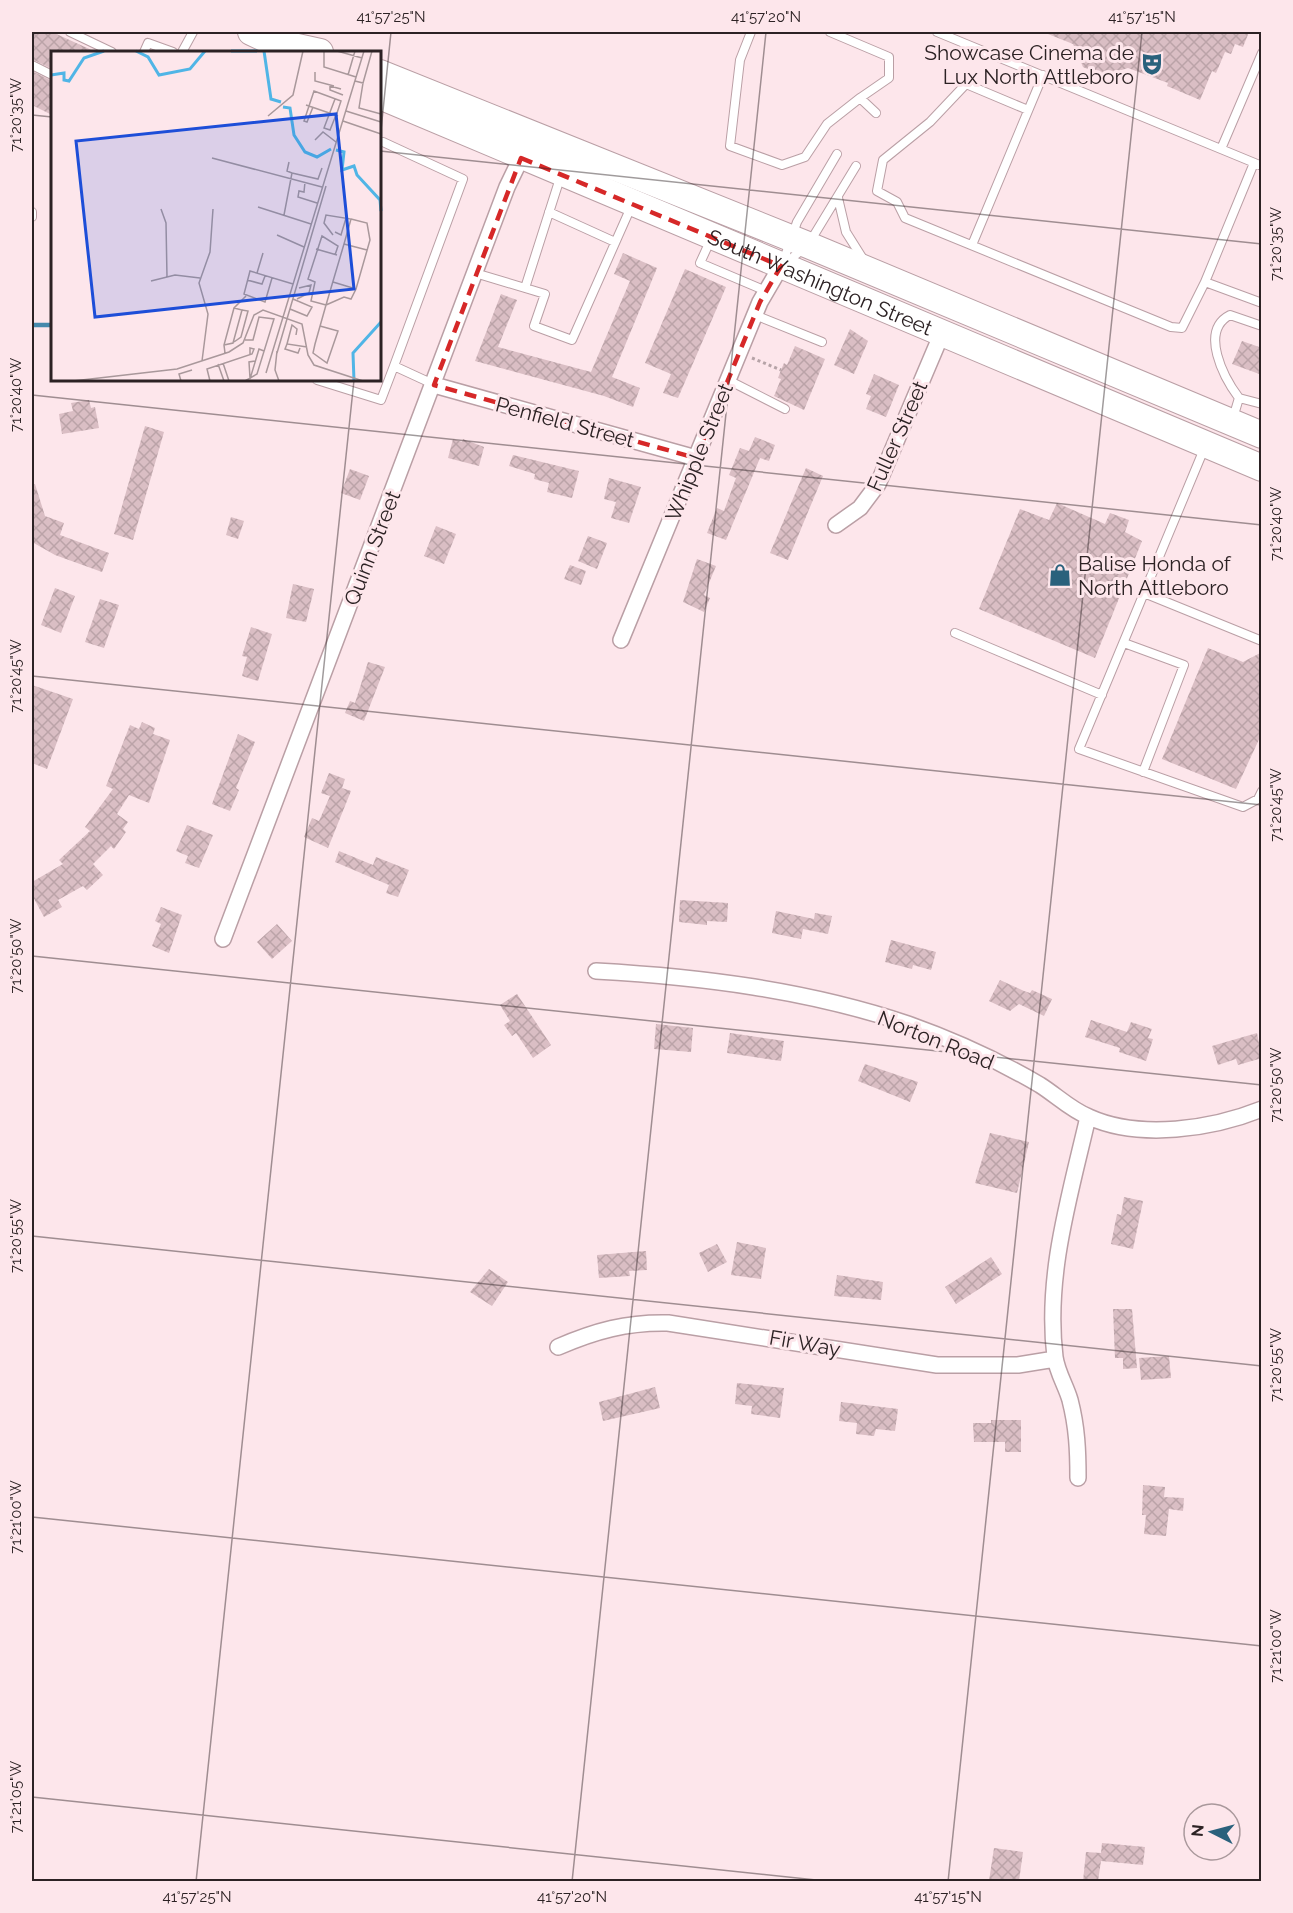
<svg xmlns="http://www.w3.org/2000/svg" width="1293" height="1913" font-family="Raleway,sans-serif">
<style>
.lines{fill:none;stroke-linecap:round;stroke-linejoin:round}
.stream{stroke:#4589ac;stroke-width:4.5}
.building{fill:url(#building-cross-hatch)}
.service-casing{stroke:#ba9fa5;stroke-width:10}
.minor-casing{stroke:#ba9fa5;stroke-width:18}
.primary-casing{stroke:#ba9fa5;stroke-width:28}
.path{stroke:#b6a3a7;stroke-width:3;stroke-dasharray:3 3;stroke-linecap:butt}
.service{stroke:#fff;stroke-width:8}
.minor{stroke:#fff;stroke-width:15}
.primary{stroke:#fff;stroke-width:26}
.marked{fill:none;stroke:#d62828;stroke-width:4.5;stroke-dasharray:12 8;stroke-linejoin:round}
.ticks{fill:none;stroke:#2c2224;stroke-width:1.5;stroke-opacity:0.45}
.labels{text-anchor:middle;dominant-baseline:central;stroke-width:6;stroke-linejoin:round;paint-order:stroke}
.poi-label{font-size:21px;fill:#2c2224;stroke:#fde6eb;text-anchor:end}
.street-label{font-size:21px;fill:#2c2224;stroke:#fde6eb}
.inset-river{fill:none;stroke:#50b5e6;stroke-width:3}
.inset-road{fill:none;stroke:#a9989b;stroke-width:1.5}
.view{fill:#1d4ed8;fill-opacity:0.15;stroke:#1d4ed8;stroke-width:3}
.inset-edge{fill:none;stroke:#2c2224;stroke-width:3}
.neatline{fill:none;stroke:#2c2224;stroke-width:2}
.ticks-label{font-size:15px;text-anchor:middle;fill:#2c2224}
</style>
<defs>
<pattern id="building-cross-hatch" width="8" height="8" patternUnits="userSpaceOnUse" patternTransform="scale(1.5)"><rect width="8" height="8" fill="#dabec4"/><path d="M0 0l8 8M0 8l8-8" fill="none" stroke="#bba3a8"/></pattern>
</defs>
<rect width="100%" height="100%" fill="#fde6eb"/>
<g class="lines">
<!-- stream -->
<path class="stream" d="M32,325H52"/>
</g>
<!-- building -->
<path class="building" d="M32,32H52L96,52H52V69L32,59Z
M1043,32H1249L1243,47L1235,44L1231,54L1225,52L1216,73L1212,71L1200,100L1167,86L1168,83L1128,68L1103,76L1083,67L1073,44Z
M32,71L52,81V115L32,105Z
M623,253L657,268L612,377L640,388L633,407L604,396L475,361L501,294L517,300L498,347L591,372L630,281L614,274Z
M685,269L726,287L678,398L663,393L671,374L645,363Z
M850,329L868,341L854,374L834,365Z
M1242,341L1262,348V375L1232,364Z
M795,346L825,359L804,410L774,396L781,379L778,378L781,370L784,363L787,365Z
M874,374L899,385L886,417L866,409L871,396L866,394Z
M89,400L91,408L95,407L99,428L62,434L59,414L73,411L71,403Z
M145,426L164,432L133,540L114,534Z
M755,437L775,445L769,461L760,458L726,540L707,533L717,508L724,511L736,478L729,475L740,448L749,451Z
M453,439L462,442L463,439L484,447L479,466L448,458Z
M513,455L579,471L572,498L547,492L549,483L534,479L535,474L509,466Z
M806,468L823,476L788,560L770,553Z
M350,469L369,476L360,500L341,493Z
M609,478L641,487L629,523L611,518L616,502L604,499Z
M32,484H35L45,516L64,523L60,535L109,553L102,572L55,555L32,542Z
M1057,503L1105,524L1110,513L1129,520L1125,532L1142,541L1095,658L979,609L1020,509L1049,520Z
M231,517L244,521L238,539L226,535Z
M436,526L456,534L444,564L424,556Z
M588,536L607,543L597,569L578,561Z
M697,559L716,566L704,595L710,598L704,612L683,602Z
M570,565L586,571L581,585L564,579Z
M293,584L314,589L306,622L286,618Z
M55,588L75,596L61,633L41,625Z
M100,599L119,605L104,648L85,642Z
M251,627L272,634L258,681L242,676L247,657L242,656Z
M1208,648L1243,662L1262,652V733L1236,789L1162,759Z
M368,662L385,667L364,721L345,713L350,701L355,703Z
M32,685L73,699L47,769L32,763Z
M142,722L155,728L153,734L170,740L149,803L129,795L117,814L128,822L123,829L126,832L114,849L111,846L93,864L103,875L87,890L83,886L58,900L62,907L44,917L32,895V882L63,864L59,860L90,831L85,827L113,789L106,786L130,725L139,729Z
M238,734L255,742L236,788L239,790L230,811L212,804Z
M329,773L345,779L342,788L351,791L328,848L304,837L312,818L319,821L330,796L321,793Z
M187,825L213,835L199,868L185,863L188,856L176,851Z
M339,851L373,865L376,857L409,870L398,897L386,893L389,885L335,862Z
M680,900L728,903L727,922L707,921V925L679,922Z
M161,907L182,915L169,953L152,946L161,924L155,921Z
M776,911L814,919L815,913L832,916L828,934L803,929L801,939L772,933Z
M277,924L292,941L272,959L257,942Z
M891,940L936,952L931,970L913,965L912,969L885,962Z
M1000,980L1024,991L1030,993L1032,990L1052,999L1044,1016L1019,1004L1010,1011L989,1001Z
M517,994L551,1045L533,1058L516,1033L512,1036L504,1025L510,1021L500,1005Z
M1091,1020L1127,1032L1131,1022L1152,1029L1148,1038L1153,1039L1146,1061L1119,1052L1120,1048L1085,1037Z
M656,1024L693,1028L691,1052L654,1049Z
M730,1033L784,1041L781,1061L727,1053Z
M1257,1033L1262,1058L1238,1065L1236,1059L1218,1065L1212,1046Z
M865,1064L918,1082L910,1102L858,1081Z
M990,1133L1029,1142L1017,1193L975,1183Z
M1124,1197L1143,1201L1133,1249L1111,1244L1117,1214L1121,1215Z
M737,1242L766,1248L761,1279L731,1275Z
M717,1244L727,1262L708,1272L699,1253Z
M646,1251L647,1270L629,1271L630,1276L599,1278L597,1255Z
M991,1257L1002,1274L956,1304L945,1287Z
M489,1269L508,1282L492,1306L470,1292Z
M837,1275L883,1282L881,1300L834,1296Z
M1113,1309H1132L1137,1368L1123,1369V1358H1115Z
M1169,1356L1171,1378L1141,1380L1139,1358Z
M737,1383L784,1388L780,1418L751,1414L752,1406L735,1404Z
M655,1387L660,1408L603,1421L599,1402Z
M841,1402L898,1409L895,1431L876,1429L874,1436L856,1434L857,1423L839,1421Z
M991,1420H1021V1452H1005V1442H974L973,1423H991Z
M1143,1485L1165,1487L1164,1497L1184,1498L1183,1511L1169,1509L1166,1536L1144,1534L1146,1515H1142Z
M1102,1843L1145,1847L1143,1865L1101,1861L1098,1881H1083L1086,1852L1101,1853Z
M994,1848L1023,1852L1019,1881H989Z"/>
<g class="lines">
<!-- service casing -->
<g class="service-casing">
<path id="service" d="M70,32L112,52
M751,32L740,60L730,146L782,165L805,157L827,124L860,98L876,113
M830,32L889,57V78L860,98
M937,32L1262,166
M144,52L148,43L173,52
M182,52L193,32
M32,65L52,75
M1028,110L966,84L930,122L883,160L877,191L897,202L905,218L1171,327L1182,328L1205,282L1262,303
M383,142L463,179L394,366
M1221,149L1262,53
M838,198L846,232L863,259
M32,212V217
M549,212L615,242
M711,239L700,263L766,291
M972,245L1043,75
M783,262L797,222L837,154
M787,262L808,245L856,166
M475,273L545,294L534,326L572,340L631,207
M1205,282L1254,163
M525,288L561,175
M755,315L822,342
M317,380L381,400L394,366L433,384
M728,380L785,409
M1239,398C1224,378 1199,331 1230,315L1262,326
M1233,418L1239,398L1262,404
M1204,449L1079,749L1243,807L1258,799L1262,791
M1144,593L1262,641
M955,633L1102,695
M1124,643L1184,665L1143,772"/>
</g>
<!-- minor casing -->
<g class="minor-casing">
<path id="minor" d="M434,385L696,458
M836,525L860,508L878,484L942,333
M621,640L760,302L781,266
M223,939L507,187L521,158
M596,971C702,977 807,990 908,1024C953,1040 999,1061 1040,1085C1056,1095 1071,1110 1089,1117C1140,1140 1212,1129 1262,1109
M558,1347C595,1331 627,1322 668,1323L937,1365H1018L1055,1359
M1078,1478C1078,1451 1077,1427 1070,1400C1066,1386 1057,1372 1055,1357C1045,1276 1070,1195 1088,1117"/>
</g>
<!-- primary casing -->
<g class="primary-casing">
<g id="primary">
<path d="M251,32L294,52"/>
<path d="M279,43L320,52"/>
<path d="M380,73L808,245L1262,435"/>
<path id="s1" d="M380,96L1262,468"/>
</g>
</g>
<!-- path -->
<path class="path" d="M752,358L781,370"/>
<!-- service -->
<use href="#service" class="service"/>
<!-- minor -->
<use href="#minor" class="minor"/>
<!-- primary -->
<use href="#primary" class="primary"/>
</g>
<!-- marked area -->
<path class="marked" d="M521,158L781,266L760,302L696,458L434,385Z"/>
<!-- ticks -->
<path class="ticks" d="M32,115L52,117M380,140L391,32M380,151L1262,244M32,395L1262,525M32,676L1262,805M32,956L1262,1085M32,1236L1262,1366M32,1517L1262,1646M32,1797L835,1882M196,1882L354,380M572,1882L766,32M948,1882L1142,32"/>
<!-- icons -->
<defs>
<g id="theatre-bare" transform="scale(1.8)"><path d="M-5-5.5Q0-4 5-5.5V0Q5 5 0 6Q-5 5-5 0ZM-3.3-2.5H-1v1.5H-3.3ZM1-2.5H3.3v1.5H1ZM-2.8 1Q0 5.5 2.8 1Z" fill="#2a617c" stroke="#fde6eb" stroke-width="2.5" paint-order="stroke"/></g>
<g id="shop-bare" transform="scale(1.8)"><path d="M-5-2.5h2.3a2.7 3.5 0 0 1 5.4 0H5L5.5 6h-11ZM-1.5-2.5h3a1.5 2.3 0 0 0-3 0Z" fill="#2a617c" stroke="#fde6eb" stroke-width="2.5" paint-order="stroke"/></g>
</defs>
<g fill-rule="evenodd">
<use href="#theatre-bare" x="1152" y="64"/>
<use href="#shop-bare" x="1060" y="575"/>
</g>
<g class="labels">
<!-- poi labels -->
<g class="poi-label">
<text x="1134" y="52">Showcase Cinema de<tspan x="1134" dy="24">Lux North Attleboro</tspan></text>
<text x="1078" y="563" text-anchor="start">Balise Honda of<tspan x="1078" dy="24">North Attleboro</tspan></text>
</g>
<!-- street labels -->
<g class="street-label">
<text stroke="none"><textPath href="#s1" startOffset="478">South Washington Street</textPath></text>
<text transform="translate(565 422) rotate(15)">Penfield Street</text>
<text transform="translate(897 436) rotate(-66)">Fuller Street</text>
<text transform="translate(699 452) rotate(-68)">Whipple Street</text>
<text transform="translate(372 548) rotate(-69)">Quinn Street</text>
<text transform="translate(936 1040) rotate(22)">Norton Road</text>
<text transform="translate(805 1343) rotate(10)">Fir Way</text>
</g>
</g>
<!-- overview -->
<g transform="translate(51 51)">
<rect width="330" height="330" fill="#fde6eb"/>
<path class="inset-river" d="M85,0L97,6L108,24L139,18L154,0M180,0H206M213,0L220,48L230,51M0,24L13,22V29L18,30L33,7L53,0M232,56L239,57L243,84L254,101L266,106L280,98M285,99L293,101L291,119L303,115L306,124L329,149L330,160M303,330L302,302L330,271"/>
<path class="inset-road" d="M273,0V16L305,26M286,0L311,7M264,21V30L283,35M297,24L304,0M304,30L312,32L321,0M312,32L308,57L330,63M290,38L279,35V39L292,44M284,48L273,77L279,79L285,64M255,54L287,65M262,56L256,71L253,70L263,40L290,50L285,65M295,60L330,71M217,65L242,44L252,0M292,70L330,83M264,89L272,81L285,91M161,107L271,136M241,122L267,128L271,117M254,131L253,141L248,140L247,146L266,152M207,156L260,173M110,158L115,172L116,226M233,164L241,122L236,120L238,111M284,181L290,184L295,167M226,184L253,196M293,193L316,199M265,198L286,204M206,222L212,202M221,227L214,251L193,243L199,220L242,233M196,229L211,233L214,225M100,230L124,224L149,227M282,231L305,238M246,248L258,242L260,234L248,237M275,254L293,246L300,248L305,238L319,189L316,172L300,168M275,254L260,250L264,231L257,228L271,185L287,195L284,204M239,258L256,265L261,256L242,248M269,275L287,280L276,312L262,302L264,293L275,254L293,193L300,168L275,164L273,172L282,184M245,284L246,278L241,274L236,293L256,296M183,291L190,286L197,260L191,259M236,293L234,298L247,302L249,297M173,294L182,292L191,259L183,257M226,300L224,319L228,330M174,302L173,294L183,257L195,245M226,302L275,135M151,310L157,263L148,232L159,201L162,158M172,312L178,330M167,313L173,330M215,322L313,0M199,327L198,311L204,310M199,328L208,298L213,300M22,330L126,318L178,301L192,292L203,264L212,259L251,273L257,304L263,314L312,330M130,330L128,323L141,319M159,330L156,318L201,303L203,298L199,297V303M194,330L206,323L223,268L208,266L202,289H194"/>
<path class="view" d="M285,63L303,238L44,266L25,90Z"/>
<rect width="330" height="330" class="inset-edge"/>
</g>
<!-- border -->
<rect width="1293" height="1913" fill="none" stroke="#fde6eb" stroke-width="66"/>
<!-- north arrow -->
<g transform="translate(1212 1832) rotate(276)"><circle r="28" fill="#fde6eb" stroke="#a9989b" stroke-width="1.5"/>
<path d="M0-4.5L10 22L0 15L-10 22Z" fill="#2a617c"/>
<text y="-9" font-size="16" font-weight="bold" text-anchor="middle" fill="#2c2224">N</text>
</g>
<rect x="33" y="33" width="1227" height="1847" class="neatline"/>
<g class="ticks-label">
<text x="391" y="22">41°57'25"N</text>
<text x="766" y="22">41°57'20"N</text>
<text x="1142" y="22">41°57'15"N</text>
<text transform="translate(16 115) rotate(-90)" y="5">71°20'35"W</text>
<text transform="translate(1276 244) rotate(-90)" y="5">71°20'35"W</text>
<text transform="translate(16 395) rotate(-90)" y="5">71°20'40"W</text>
<text transform="translate(1276 524) rotate(-90)" y="5">71°20'40"W</text>
<text transform="translate(16 676) rotate(-90)" y="5">71°20'45"W</text>
<text transform="translate(1276 805) rotate(-90)" y="5">71°20'45"W</text>
<text transform="translate(16 956) rotate(-90)" y="5">71°20'50"W</text>
<text transform="translate(1276 1085) rotate(-90)" y="5">71°20'50"W</text>
<text transform="translate(16 1236) rotate(-90)" y="5">71°20'55"W</text>
<text transform="translate(1276 1365) rotate(-90)" y="5">71°20'55"W</text>
<text transform="translate(16 1517) rotate(-90)" y="5">71°21'00"W</text>
<text transform="translate(1276 1646) rotate(-90)" y="5">71°21'00"W</text>
<text transform="translate(16 1797) rotate(-90)" y="5">71°21'05"W</text>
<text x="197" y="1902">41°57'25"N</text>
<text x="572" y="1902">41°57'20"N</text>
<text x="948" y="1902">41°57'15"N</text>
</g>
</svg>
